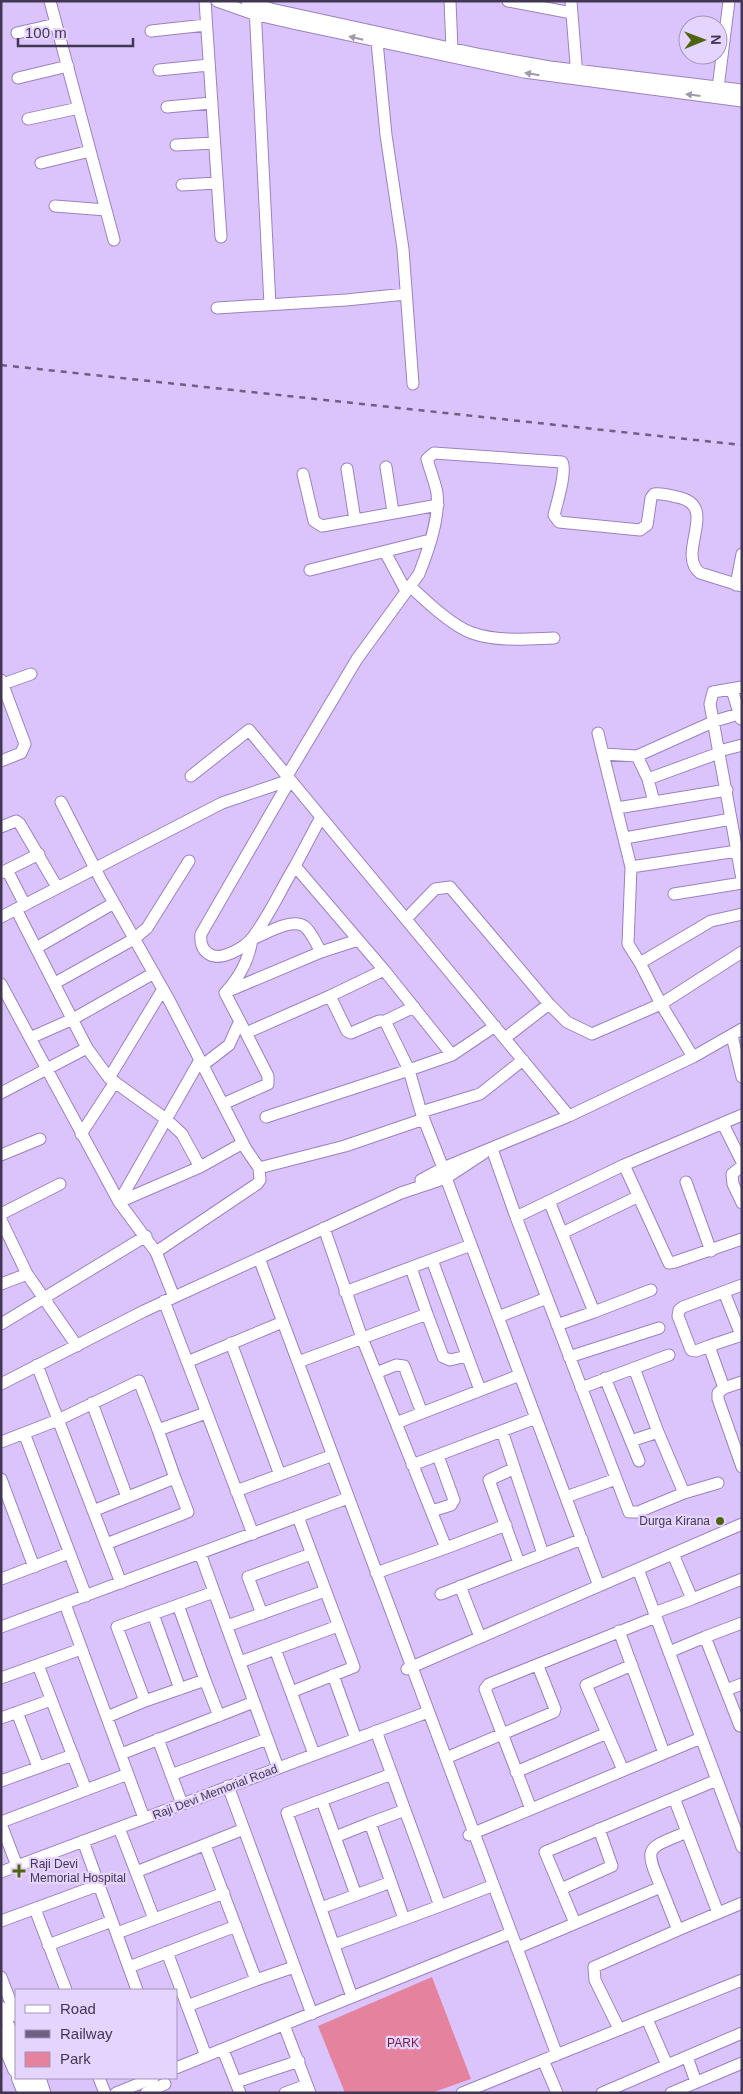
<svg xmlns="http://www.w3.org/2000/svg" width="743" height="2094" font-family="Arial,sans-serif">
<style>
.green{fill:#e5839e}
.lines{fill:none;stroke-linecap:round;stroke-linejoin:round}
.minor-casing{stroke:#9c81c2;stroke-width:13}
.highway-casing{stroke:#9c81c2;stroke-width:18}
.minor{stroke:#fff;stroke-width:11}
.highway{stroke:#fff;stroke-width:16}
.rail{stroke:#6e5f83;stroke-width:2.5;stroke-dasharray:6 6;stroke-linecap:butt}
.oneway{fill:#a09aa8}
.poi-dot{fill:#4e630e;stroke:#e5d4fe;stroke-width:2}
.labels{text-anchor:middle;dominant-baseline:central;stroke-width:4.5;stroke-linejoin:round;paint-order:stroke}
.poi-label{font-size:12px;fill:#423652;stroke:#e5d4fe;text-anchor:end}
.street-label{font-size:12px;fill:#423652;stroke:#e5d4fe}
.park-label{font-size:12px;fill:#7c1b3f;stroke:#e5d4fe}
</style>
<rect width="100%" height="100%" fill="#dbc4fc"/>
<!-- green -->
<path class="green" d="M432,1977L471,2079L431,2093H345L318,2026Z"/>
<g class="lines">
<!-- minor casing -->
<g class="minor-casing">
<path id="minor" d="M50,1L114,240
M205,1L221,237
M217,1L254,14L297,24L524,72L742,101
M247,1L271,9L482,55L550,67L742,90
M450,1L452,49
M508,1L572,13
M571,1L577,77
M255,7L270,305
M151,31L206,25
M17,33L56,24
M377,42L386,135L403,249L413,384
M159,70L209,65
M18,78L68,66
M718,88L729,1
M167,107L211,103
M28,119L79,108
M176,145L214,143
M41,163L90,151
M182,185L217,183
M55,206L106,210
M217,308L346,300L406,294
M386,467L393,512
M347,469L355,520
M303,474L314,521L322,526L438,505
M385,552L406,591
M310,570L430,540
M736,585L742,554
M410,586C426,601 452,626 472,633C498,642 527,639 554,638
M1,680L25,744L21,753L1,761
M3,684L31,674
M742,687L713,692L710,704L742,879
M732,690L741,719
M598,733L603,754L637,756
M719,751L742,745
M719,753L648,779L637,756L715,721L742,713
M603,754L631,867L628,944L640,963
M191,776L249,730L569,1116
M287,776L357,659L419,574C428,551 440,518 437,493C435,482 430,470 427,459L434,453L562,462C567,471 557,503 554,515L559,522L640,530L647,525L651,498L654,494C664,493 672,496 681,498C718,508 676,554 700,573L742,586
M648,779L654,802L727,790
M290,780L201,934C200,942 202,950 209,954C221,962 246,947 253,937C269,916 281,889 295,866
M61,802L101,880L169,1000L246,1149L259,1168
M617,808L654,802
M321,817L295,866L384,970L452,1055
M1,827L16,821L20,824L57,887
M625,838L731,819
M631,867L737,851
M7,870L25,905
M1,873L39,854
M674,894L742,883
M16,909L87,1048L109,1078L166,1119L182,1134L200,1167
M1,917L222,803L290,780
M406,919L435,889L450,887L549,1004L505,1038
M36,948L114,903
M321,952C317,945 311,931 304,926C290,918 266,934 252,939C249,960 239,978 225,993L246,1033L330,996
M55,983L134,939L147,928L189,861
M1,984L30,1038L73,1019L154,973
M226,992L321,952L358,940
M549,1004L567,1022L592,1034L661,1004L742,952
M385,1021L414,1007
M732,1036L742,1077
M30,1038L119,1202
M693,1057L661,1004L640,963L711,921L742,914
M203,1065L229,1045L239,1023
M109,1078L163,989
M1,1093L87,1048
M223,1104L268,1084V1076L246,1033
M421,1112L409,1070L452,1055L495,1026
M266,1117L409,1070L385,1021H379L351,1033L347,1031L330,996L384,970
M723,1124L742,1162
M81,1134L115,1082
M492,1149L516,1217L624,1165L742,1115
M1,1155L40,1139
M624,1165L669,1263L675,1262L742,1239
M742,1166L732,1174L733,1184L742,1203
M443,1168L421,1112L480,1094L523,1060
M446,1178L599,1586
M421,1180L443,1168L569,1116L693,1057L742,1029
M686,1182L711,1251
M549,1201L594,1312L651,1290
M119,1202L200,1060
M1,1214L60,1184
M516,1217L629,1512H638L684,1493L718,1483
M1,1220L27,1274L77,1346
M324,1228L362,1338L446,1548L376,1573
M562,1233L637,1197
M156,1252L119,1202L200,1167L243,1143
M259,1258L557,2055
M432,1260L480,1390
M411,1268L427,1314
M1,1284L27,1274
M345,1292L471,1245
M724,1292L741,1335
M174,1297L156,1252L257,1184L260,1180L259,1168L345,1146L424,1119
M164,1301L253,1534
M498,1317L547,1298
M1,1324L146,1236
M557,1325L594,1312
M742,1335L709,1346L724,1388L742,1382
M231,1343L280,1475
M709,1346L696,1351L691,1350L678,1316L679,1310L683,1307L742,1285
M569,1357L659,1328
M187,1362L278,1324
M298,1362L427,1314L443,1357L450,1360L467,1356
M37,1365L121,1583
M376,1373L396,1365L404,1366L422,1413
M605,1378L639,1461
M1,1384L144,1311L401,1193L446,1178L484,1153
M581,1388L669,1355
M724,1388L718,1393V1399L742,1467
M92,1403L127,1497
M396,1423L520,1375
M502,1431L543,1554
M658,1432L684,1493
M24,1433L86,1596
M631,1441L658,1432L634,1368
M1,1442L58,1420L139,1381L158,1430L206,1413
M412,1465L536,1418
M513,1469L489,1480L519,1563
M1,1479L34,1567
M236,1491L328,1457
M566,1497L616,1479
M93,1511L175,1478L158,1430
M432,1511L451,1505L454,1500L438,1456
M298,1517L354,1667L291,1692L314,1754
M106,1544L188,1512L175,1478
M446,1548L506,1525
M200,1553L278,1768
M673,1554L692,1599L742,1579
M638,1569L742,1847
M1,1579L69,1553
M460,1586L480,1637
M441,1594L582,1539
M65,1604L144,1818
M178,1605L205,1680
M654,1613L692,1599
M153,1614L180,1689
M262,1614L248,1577L311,1554
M227,1626L325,1591
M1,1627L348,1498
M619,1631L664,1753
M705,1637L742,1623
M275,1649L291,1692
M669,1652L705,1637L740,1726
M240,1662L338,1626
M38,1665L86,1790
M407,1669L742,1524
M333,1675L356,1739
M1,1678L81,1649
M726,1690L742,1684
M145,1701L205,1680L219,1716
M17,1712L38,1767
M107,1717L145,1701L117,1627L214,1592
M1,1718L51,1700
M376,1731L440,1906L489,1887
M158,1739L182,1804
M121,1754L254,1702
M446,1758L554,1712L555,1709L538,1666
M623,1770L586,1685L632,1665
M516,1772L607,1733
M171,1775L267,1739
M1,1781L73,1755
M228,1786L312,2014
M674,1798L718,1913
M322,1801L356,1895
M531,1809L485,1689L489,1684L656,1617
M1,1822L128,1774
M1,1824L17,1866
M119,1828L136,1872L244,1829
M469,1835L701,1738
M335,1837L370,1823
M83,1841L137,1990
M205,1845L256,1980L294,1967
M1,1872L428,1712
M136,1872L154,1919
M661,1887C643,1845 647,1849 687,1832
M561,1889L612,1866L599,1829
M321,1908L391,1882
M35,1909L66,1990
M404,1919L370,1823L405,1810
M1,1921L99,1885
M575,1923L545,1852L717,1780
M117,1933L224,1893
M48,1945L112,1921
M334,1945L440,1906
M517,1948L661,1887L678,1930L742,1903
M167,1952L206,2056
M129,1967L236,1926
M1,1977L16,2016
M352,1997L287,1813L392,1774
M187,2006L256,1980
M1,2007L16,2043
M647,2019L667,2065
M284,2025L310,2093
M619,2029L595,1980L594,1967L678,1930
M223,2050L240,2093
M687,2057L696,2082
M543,2060L557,2093
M176,2068L511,1933
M30,2078L37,2093
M40,2078L45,2093
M99,2078L105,2093
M236,2082L299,2061
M116,2093L153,2078
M146,2093L165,2084
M285,2093L307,2085
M462,2093L742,1980
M602,2093L742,2033
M671,2093L742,2063"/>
</g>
<!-- highway casing -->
<g class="highway-casing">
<path id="highway" d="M1,2033L16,2069
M20,2078L26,2093"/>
</g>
<!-- minor -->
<use href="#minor" class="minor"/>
<!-- highway -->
<use href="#highway" class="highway"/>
<!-- rail -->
<path class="rail" d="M1,365L742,445"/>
</g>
<!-- one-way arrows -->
<defs><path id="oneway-solid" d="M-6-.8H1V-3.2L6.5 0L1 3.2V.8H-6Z" transform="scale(1.25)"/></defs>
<g class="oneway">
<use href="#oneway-solid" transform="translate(356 38) rotate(-167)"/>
<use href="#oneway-solid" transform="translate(532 74) rotate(-171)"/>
<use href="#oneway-solid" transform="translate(693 95) rotate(-173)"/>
</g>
<!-- markers -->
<g class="poi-dot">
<circle cx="720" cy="1521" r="5"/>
<path d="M16.5 1863.5h5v5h5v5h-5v5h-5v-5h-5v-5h5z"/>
</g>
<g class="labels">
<!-- poi labels -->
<g class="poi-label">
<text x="710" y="1521">Durga Kirana</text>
<text x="30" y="1864" text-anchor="start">Raji Devi<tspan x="30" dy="14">Memorial Hospital</tspan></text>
</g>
<!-- street labels -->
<g class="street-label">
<text transform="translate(215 1792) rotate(-21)">Raji Devi Memorial Road</text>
</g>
<!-- park labels -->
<g class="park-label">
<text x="403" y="2043">PARK</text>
</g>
</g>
<!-- border -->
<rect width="743" height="2094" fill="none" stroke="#423652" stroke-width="5"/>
<!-- legend -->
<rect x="15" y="1989" width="162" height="90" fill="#e5d4fe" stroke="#a495b9"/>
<rect x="25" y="2005" width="25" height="8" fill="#ffffff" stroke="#a495b9"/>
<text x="60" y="2014" font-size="15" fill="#423652">Road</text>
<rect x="25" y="2030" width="25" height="8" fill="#6e5f83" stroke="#a495b9"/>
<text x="60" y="2039" font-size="15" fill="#423652">Railway</text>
<rect x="25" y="2052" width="25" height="15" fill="#e5839e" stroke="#a495b9"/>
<text x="60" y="2064" font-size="15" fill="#423652">Park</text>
<!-- north arrow -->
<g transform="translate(703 40) rotate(89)"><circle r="24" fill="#e5d4fe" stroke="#a495b9"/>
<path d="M0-4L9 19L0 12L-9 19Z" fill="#4e630e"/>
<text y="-8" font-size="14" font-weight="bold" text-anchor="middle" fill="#423652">N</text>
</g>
<!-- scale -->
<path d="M18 38v8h115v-8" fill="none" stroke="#423652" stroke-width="2.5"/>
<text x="25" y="38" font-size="15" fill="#423652" stroke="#e5d4fe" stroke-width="4" paint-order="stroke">100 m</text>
</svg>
